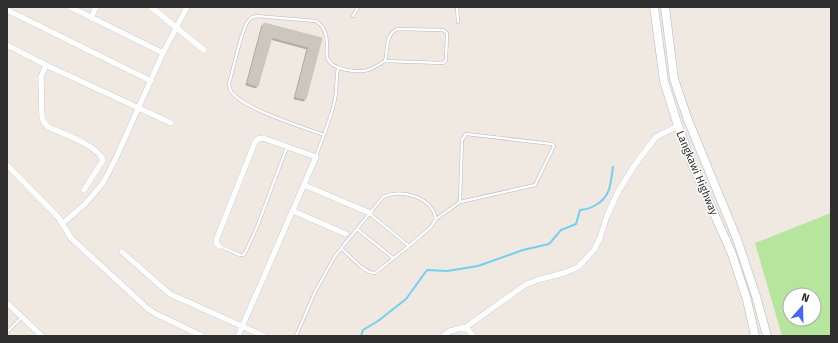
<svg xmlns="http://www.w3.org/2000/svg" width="838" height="343" font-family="'Fira Sans',sans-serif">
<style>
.green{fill:#b6e59e;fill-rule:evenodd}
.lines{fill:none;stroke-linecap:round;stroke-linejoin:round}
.stream{stroke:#75cff0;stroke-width:2}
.building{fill:#cbc7bf;stroke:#cbc5ba;filter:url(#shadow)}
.service-casing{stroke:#b4b7c1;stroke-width:3.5}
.minor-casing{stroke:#b4b7c1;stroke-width:6}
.secondary-casing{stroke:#b4b7c1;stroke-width:9}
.service{stroke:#fff;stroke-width:2.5}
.minor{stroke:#fff;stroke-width:5.5}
.secondary{stroke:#fff;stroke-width:8}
.labels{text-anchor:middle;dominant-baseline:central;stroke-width:3;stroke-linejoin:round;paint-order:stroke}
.street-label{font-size:11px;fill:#2e2e2e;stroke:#fff}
</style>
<defs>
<filter id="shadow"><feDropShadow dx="-2" dy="2" stdDeviation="0" flood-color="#0004"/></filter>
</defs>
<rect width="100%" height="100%" fill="#efe9e1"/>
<!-- green -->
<path class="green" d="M831,213V336H782L755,243ZM790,295H814V319H790Z"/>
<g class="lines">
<!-- stream -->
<path class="stream" d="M361,336L363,330L378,321L406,299L427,270L447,271L478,266L523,250L549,244L561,230L576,224L580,210C591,209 603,203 608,192C611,186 612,173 613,167"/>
</g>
<!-- building -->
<path class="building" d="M264,23L322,38L306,99L296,97L309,47L272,37L258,86L248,83Z"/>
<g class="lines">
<!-- service casing -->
<g class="service-casing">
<path id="service" d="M457,7L458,22
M353,16L358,7
M324,135C306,128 236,107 230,89C229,87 230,85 229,83C233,72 242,24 250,19C252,17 254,17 256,16L316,21C324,26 327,35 327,45C327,49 326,54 327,57C330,70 358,73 368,70C374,68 380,64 385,61C388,50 385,35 397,29L443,30L447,33L446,60L443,63L385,61
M316,156C323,137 331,119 335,99C337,89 336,78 338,68
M370,214L409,246
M357,229L393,258
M219,246L240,255H243L245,253L257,227L287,147
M342,249C350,256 364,273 375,273L409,246L431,227L436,219L460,202L535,185L554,146L552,144L466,134L462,140L460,202
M7,332L22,317
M296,336L315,292L335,256L383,197C402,189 431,196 436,219"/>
</g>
<!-- minor casing -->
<g class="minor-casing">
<path id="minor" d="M70,7L163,53
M151,7L204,50
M7,10L151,81
M91,18L96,7
M7,45L46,65L171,123
M46,65L41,77L42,118L44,122L48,127C63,134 97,145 103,160L84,190
M7,165L59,218L71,238L147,308L156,314L202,336
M304,185L370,213
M293,211L346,234
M63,223L85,204L103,183L116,158L163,53L187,7
M219,246L216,243L217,238L255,142L258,139L263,138L316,157L238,336
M122,252L170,294L264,336
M7,303L42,336
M466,327L473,336
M443,336L450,331L466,327L525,285L537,280L564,273L578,267L583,262L594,250L600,238L607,216L618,192L634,166L656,137L678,126"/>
</g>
<!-- secondary casing -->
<g class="secondary-casing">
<path id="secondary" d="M654,7L664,81L678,126L693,166L732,254L747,300L755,336
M665,7L674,79L688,120L737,239L756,296L767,336"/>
</g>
<!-- service -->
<use href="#service" class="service"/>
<!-- minor -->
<use href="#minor" class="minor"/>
<!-- secondary -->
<use href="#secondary" class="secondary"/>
</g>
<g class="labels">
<!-- street labels -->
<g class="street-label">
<text transform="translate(697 173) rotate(67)">Langkawi Highway</text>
</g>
</g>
<!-- border -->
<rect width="838" height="343" fill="none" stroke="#2e2e2e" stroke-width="16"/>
<!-- north arrow -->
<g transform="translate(802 307) rotate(20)"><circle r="19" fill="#ffffff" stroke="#ababab"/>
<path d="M0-3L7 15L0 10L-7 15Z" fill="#4264fb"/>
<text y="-6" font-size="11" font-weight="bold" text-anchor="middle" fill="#2e2e2e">N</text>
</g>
</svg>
